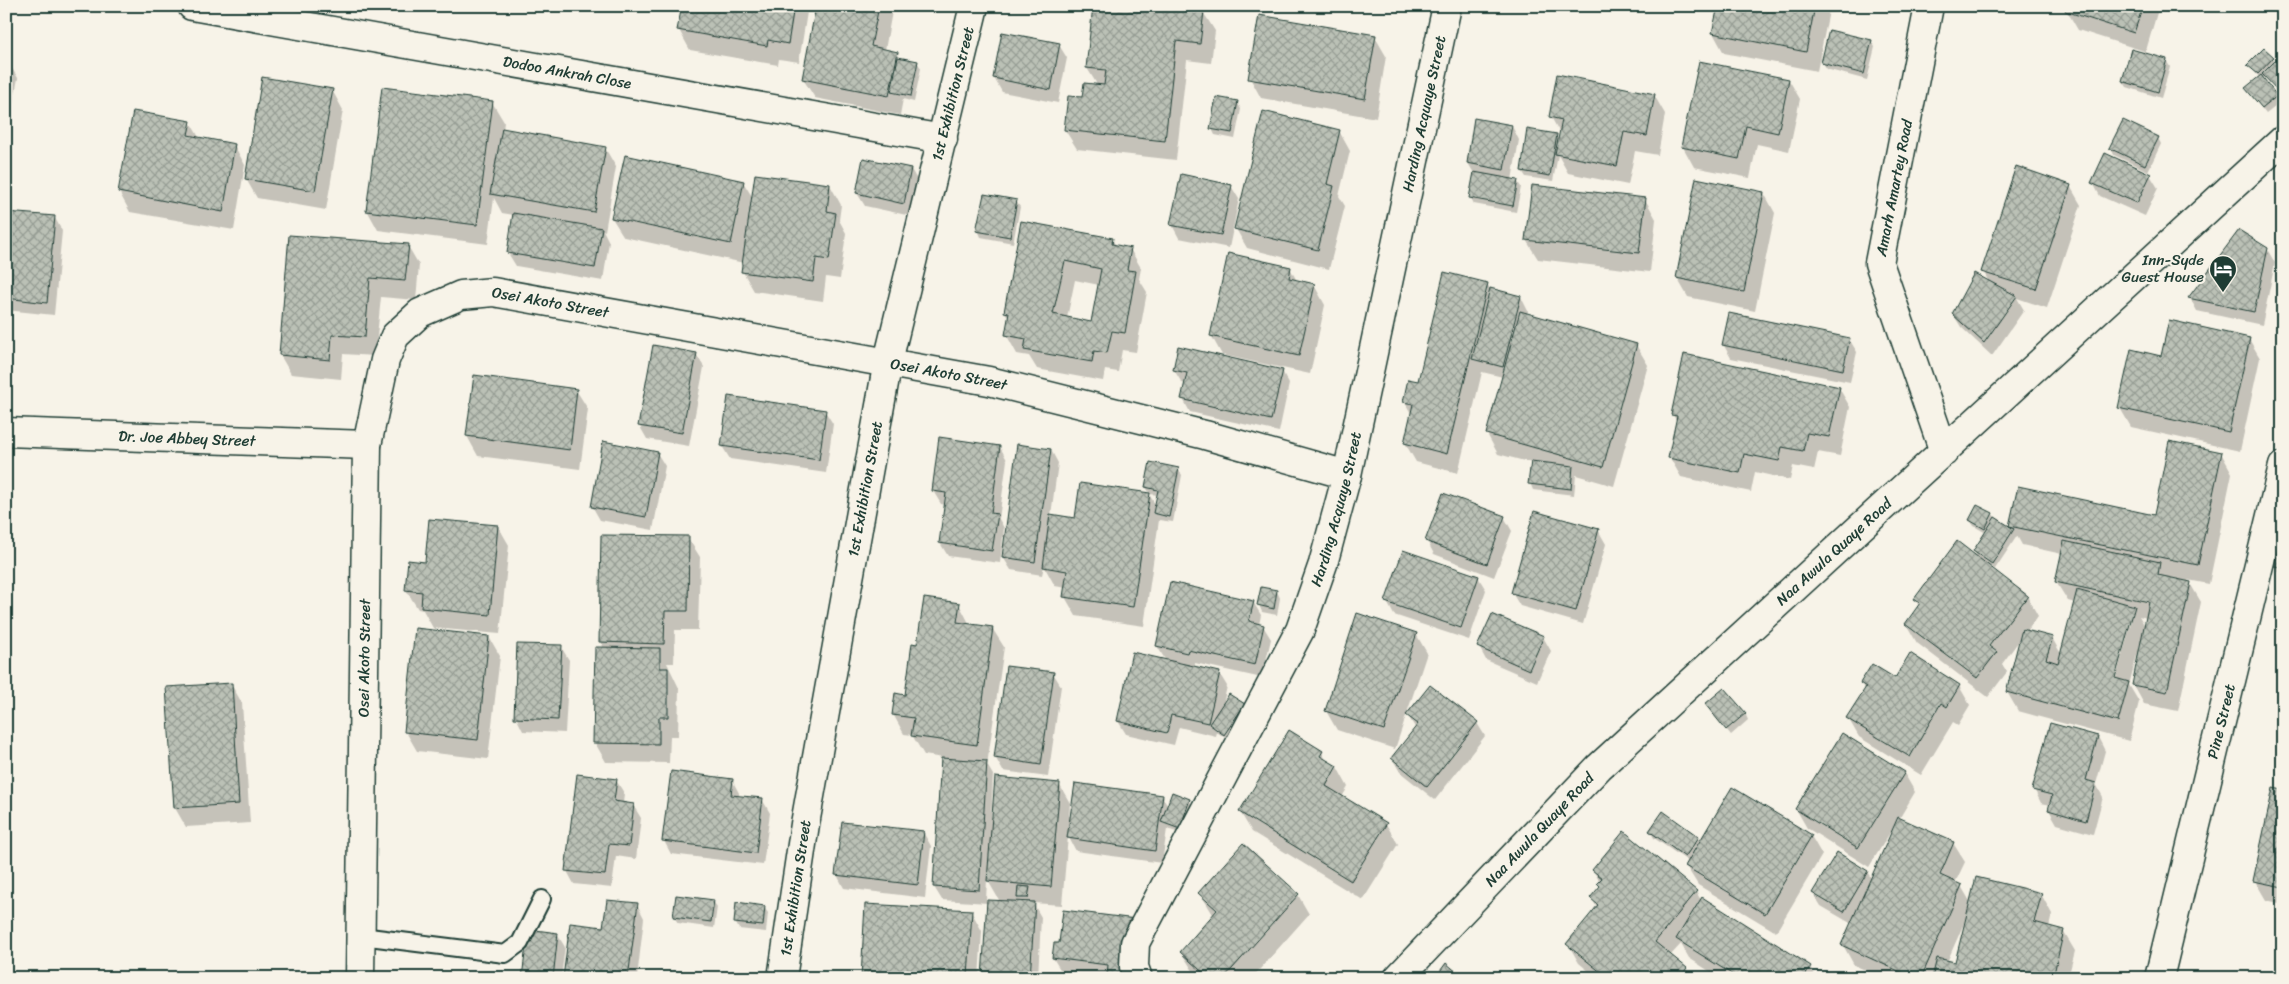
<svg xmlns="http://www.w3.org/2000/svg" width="2289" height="984" font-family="Sriracha,sans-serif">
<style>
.shadow{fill:#0003;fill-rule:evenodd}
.building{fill:url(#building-cross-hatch);stroke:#1f3d34;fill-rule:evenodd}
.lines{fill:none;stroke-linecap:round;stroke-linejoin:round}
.service-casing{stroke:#1f3d34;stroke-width:20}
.minor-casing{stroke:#1f3d34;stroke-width:31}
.service{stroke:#f7f3e8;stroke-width:16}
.minor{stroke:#f7f3e8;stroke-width:28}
.labels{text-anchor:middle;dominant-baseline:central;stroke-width:4.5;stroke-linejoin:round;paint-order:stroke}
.street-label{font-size:15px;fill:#1f3d34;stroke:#f7f3e8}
.poi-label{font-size:15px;fill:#1f3d34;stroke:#f7f3e8;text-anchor:end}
</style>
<defs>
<pattern id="building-cross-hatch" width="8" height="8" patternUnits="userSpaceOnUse" patternTransform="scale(1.25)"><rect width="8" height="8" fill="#bbc1b6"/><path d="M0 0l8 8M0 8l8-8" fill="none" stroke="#979e95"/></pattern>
</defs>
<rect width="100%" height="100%" fill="#f7f3e8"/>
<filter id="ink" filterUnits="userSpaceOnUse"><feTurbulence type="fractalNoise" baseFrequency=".02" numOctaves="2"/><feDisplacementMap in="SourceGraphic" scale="10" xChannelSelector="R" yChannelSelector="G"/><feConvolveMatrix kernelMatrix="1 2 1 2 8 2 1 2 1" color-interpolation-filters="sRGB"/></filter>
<g filter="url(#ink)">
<!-- shadow -->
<path class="shadow" d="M514,6H558L557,12Z
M683,6H808L799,62L779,59L778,65L690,50L679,30Z
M818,6H893L885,50L897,53L900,58L917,62L921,68L914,102L903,99L900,115L815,98L803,79Z
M1719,6H1830L1817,71L1724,53L1713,33Z
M2068,6H2159L2145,54L2166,60L2170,67L2161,98L2127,87L2123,81L2144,51L2078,30L2067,11Z
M2245,6H2255L2250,11Z
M1203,12L1215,31L1211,63L1187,60L1176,160L1077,149L1065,130L1083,98L1098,86L1087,68Z
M1003,33L1059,45L1067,58L1058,103L1002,92L994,78Z
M1375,37L1386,56L1376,118L1261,98L1250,78Z
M1871,41L1875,47L1867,80L1826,69L1822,63Z
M2283,55V96L2265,76L2262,79L2280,103L2266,114L2246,88L2260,78L2249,65L2273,58L2275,62Z
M6,59L18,78L6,143Z
M1789,80L1800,99L1789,151L1757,144L1750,178L1694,167L1683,147Z
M332,90L343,110L326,210L257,198L246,179Z
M1654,95L1665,114L1658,155L1635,151L1628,185L1568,173L1558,155L1553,181L1526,177L1522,171L1556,135L1559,140L1561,135L1551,117Z
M492,102L504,122L503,130L605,148L616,167L605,231L603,230L609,242L603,281L516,266L508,253L514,215L502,213L494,198L488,244L378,230L367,210Z
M1237,102L1241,109L1235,139L1215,135L1212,129Z
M134,112L190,122L200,139L234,145L245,165L234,230L130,212L119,192Z
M1512,126L1519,140L1512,180L1517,181L1521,187L1516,212L1474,204L1471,198L1475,175L1468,163Z
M1339,131L1350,151L1339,196L1345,206L1329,269L1247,248L1236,229Z
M2158,138L2161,144L2148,171L2114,155L2111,148Z
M911,169L918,182L911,216L865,206L857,193Z
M2150,175L2158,188L2145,216L2100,196L2093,183Z
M743,182L753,198L830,185L841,205L839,220L846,233L840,279L826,277L823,301L754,291L743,272L744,263L624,237L612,218Z
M1231,186L1239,199L1229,248L1179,238L1172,225Z
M2070,186L2081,205L2047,308L2017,298L2024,310L1992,356L1961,327L1953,314L1989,282L1983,271Z
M1764,193L1775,213L1755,311L1688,297L1677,278Z
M1645,199L1656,219L1650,272L1538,259L1526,240Z
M1016,201L1020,207L1013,243L981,237L978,230Z
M6,213L55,218L62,231L54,315L6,310Z
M1022,222L1112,239L1116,246L1130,249L1141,268L1139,279L1147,292L1136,352L1122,350L1118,372L1105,370L1103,381L1037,369L1029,356L1017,354L1006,334L1009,319L1005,312ZM1075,280L1099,285L1092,324L1067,318Z
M408,246L419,265L416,300L381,297L375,356L343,354L341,379L291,374L280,355Z
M2267,249L2275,263L2262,325L2197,311L2190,298Z
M1290,268L1297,281L1314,285L1325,305L1310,374L1222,355L1211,335Z
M1487,284L1490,289L1521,297L1528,311L1527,314L1636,345L1648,365L1614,486L1576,475L1574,495L1533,490L1530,483L1532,463L1498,454L1487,434L1503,377L1482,372L1458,473L1416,462L1405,443L1412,415L1404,401Z
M1849,339L1857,352L1850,382L1731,358L1723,344Z
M2249,339L2260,358L2240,451L2131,427L2120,408L2162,357Z
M696,354L704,367L689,446L647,439L639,425Z
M1174,370L1282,371L1289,384L1279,432L1190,412L1183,399L1186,384L1182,383Z
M475,377L576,390L588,409L580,469L478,456L467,436Z
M1839,388L1850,407L1840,456L1818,452L1814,470L1793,466L1790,480L1755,472L1751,492L1681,477L1670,458L1677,422L1673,415Z
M825,411L833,424L826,473L730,459L722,446Z
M1000,447L1007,460L999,519L1004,528L1000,563L948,556L940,543L946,505L941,504L933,491Z
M1051,450L1058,463L1051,515L1076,519L1149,494L1156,506L1158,495L1150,494L1146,487L1178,469L1182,475L1173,522L1159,520L1144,626L1076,616L1065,597L1066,588L1055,586L1044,566L1042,575L1011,570L1003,557Z
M657,453L665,466L653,530L600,520L592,506Z
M2221,453L2232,473L2209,584L2188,580L2201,602L2178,711L2144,704L2133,684L2139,655H2137L2129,685L2139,702L2129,741L2018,711L2007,692L2021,638L2002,664L2007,672L1988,697L1917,643L1906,624L1919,606L1915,599L1978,559L1974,551L1986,533L1974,526L1970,520L1992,514L2013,530L2011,526L2155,516ZM2017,536L2022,545L2062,554L2056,582L2068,601L2075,603L2061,654L2052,638L2026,631L2038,616L2027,596L1989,567L1990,566L1995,569ZM2139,616L2147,618L2145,626ZM2129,620H2132L2114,685L2112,684Z
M2283,513V579L2275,565Z
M1504,517L1512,531L1494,577L1434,554L1427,541Z
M498,526L509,545L500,634L433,628L423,610L418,609L406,590Z
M1598,530L1606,544L1583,624L1520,606L1512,593Z
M603,536L688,538L700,557L698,630H675L674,663H667L679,688L678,736H670L669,763L606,762L595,743L596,649H604L601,642Z
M1478,577L1486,590L1469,640L1394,615L1387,602Z
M1277,591L1280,598L1277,615L1262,612L1259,605Z
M1253,602L1261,615L1259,625L1263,626L1271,639L1262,678L1195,663L1194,667L1219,673L1227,686L1223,705H1244L1248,711L1228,740L1217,732L1216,736L1179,727L1174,745L1126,734L1118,721L1166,661L1157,646Z
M959,604L970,625L992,628L1004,647L987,765L993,775L991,818L1059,784L1070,803L1069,816L1162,796L1168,807L1189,800L1193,807L1183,834L1167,829L1162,863L1076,851L1068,836L1062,905L1033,903L1041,917L1038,978H984L988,903L942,900L934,887L943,758L924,755L912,735L904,734L893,714L906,697L918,646ZM987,879L998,898L1000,902L986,901Z
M1416,634L1427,653L1395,749L1337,730L1326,711Z
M489,637L500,656L488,759L417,751L406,732Z
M1543,637L1551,651L1537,682L1486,660L1479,647Z
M561,647L569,660L565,733L523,731L516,717Z
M1053,673L1061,686L1048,777L1003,771L995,757Z
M1895,679L1959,686L1970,705L1958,725L1953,722L1921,775L1859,737L1848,718L1865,690L1861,683Z
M231,684L242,703L250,823L186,827L175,808Z
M1431,686L1477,723L1485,736L1435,800L1400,772L1392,758L1416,729L1408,716Z
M1706,704L1745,713L1748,720L1731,735Z
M2098,737L2105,751L2096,784L2103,797L2093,834L2057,824L2049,810L2051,805L2041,803L2034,789Z
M1322,752L1327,762L1337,767L1348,787L1342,797L1386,824L1398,844L1363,900L1252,832L1240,812Z
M1904,773L1915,792L1899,819L1953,843L1965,862L1955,883L1961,886L1971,903L2041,894L2052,914L2049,927L2063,931L2075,951L2068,978H1883L1854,965L1843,945L1852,924L1821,906L1813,893L1867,872L1872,879L1892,832L1891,831L1869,867L1807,828L1796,809ZM1965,921L1956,964L1947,962Z
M616,780L624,793L623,804L633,805L641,818L636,859L616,856L612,888L574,884L567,871Z
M732,780L739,793V797L762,799L770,813L763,865L671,854L664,841Z
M2283,792V904L2266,900L2255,881Z
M1663,813L1698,838L1701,842L1811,836L1822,855L1776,932L1698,885L1686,866L1689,862L1654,838L1650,831Z
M923,832L931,846L925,898L844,888L837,875Z
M1624,832L1696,892L1701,900L1702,899L1810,967L1817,978H1720L1689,958L1681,944L1670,956L1686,969L1691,978H1597L1579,963L1568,944L1597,908L1592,898L1601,887L1599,884L1600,882L1593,870Z
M1244,845L1298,895L1309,914L1252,978H1200L1193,971L1181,952L1214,916L1200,893Z
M713,901L717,907L714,928L678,923L674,917Z
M637,904L644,918L637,978H564L604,928Z
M764,907L768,913L766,932L739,929L735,922Z
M971,911L982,931L979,978H862Z
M1064,911L1137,978H1110L1061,971L1053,958L1060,944Z
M557,934L565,947L561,978H524Z"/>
<!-- building -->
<path class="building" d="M682,6H794L788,44L768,40L767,46L677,30Z
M816,6H879L871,46L898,52L889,96L802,79Z
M1093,6H1166L1204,11L1200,44L1176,41L1165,141L1064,130L1068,96L1082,97L1084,83L1104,85L1106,70L1086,68Z
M1718,6H1815L1806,52L1712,33Z
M2067,6H2143L2134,33L2065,11Z
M1259,15L1376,35L1365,99L1248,79Z
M1829,30L1872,40L1864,74L1821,63Z
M1002,32L1060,43L1051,90L993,78Z
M2264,48L2274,57L2258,74L2247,65Z
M2131,49L2167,59L2158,92L2122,81Z
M2283,53V91L2280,93L2262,74Z
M898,57L918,61L911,96L891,92Z
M1699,61L1789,79L1778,133L1746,126L1739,159L1681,147Z
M1557,74L1655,94L1647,136L1624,132L1617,166L1555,154L1562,120L1549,117Z
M2261,75L2277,96L2262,108L2245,88Z
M262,77L333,89L315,191L245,179Z
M382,87L493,101L477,225L366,211Z
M1216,97L1238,101L1232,133L1210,129Z
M133,111L191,121L188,135L235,144L223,212L118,192Z
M1263,111L1340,130L1327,184L1334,186L1318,250L1234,229Z
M1474,118L1512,125L1504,170L1467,163Z
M2123,120L2159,137L2145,165L2109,148Z
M502,128L606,147L594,212L490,194Z
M1527,129L1557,134L1550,176L1521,171Z
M2105,153L2151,174L2137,203L2091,183Z
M625,155L744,181L731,244L611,218Z
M863,158L911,168L904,204L856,193Z
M2016,166L2071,185L2036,289L1981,272Z
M1474,172L1518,180L1513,206L1469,198Z
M755,174L830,184L827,211L836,213L829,260L816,258L813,282L741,272Z
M1181,174L1232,185L1221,235L1170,225Z
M1696,178L1764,192L1744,292L1676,278Z
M1532,185L1646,198L1639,253L1525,240Z
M984,194L1017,200L1010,237L976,231Z
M6,212L55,216L47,303L6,298Z
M513,213L602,228L595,268L507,253Z
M1021,221L1113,238L1112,244L1131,248L1127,270L1136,271L1125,333L1112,331L1107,353L1094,351L1092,362L1024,350L1026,339L1005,335L1009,313L1004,312ZM1065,261L1101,269L1091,322L1053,314Z
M2239,230L2268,248L2254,312L2188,298Z
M289,235L409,244L405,281L370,278L365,337L332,335L330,360L279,355Z
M1228,253L1291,267L1289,278L1315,284L1299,356L1210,336Z
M1444,272L1488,283L1447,454L1404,443L1413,404L1403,402L1408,379L1418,381Z
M1974,273L2017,296L1984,343L1952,314Z
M1490,288L1521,296L1503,367L1472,359Z
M1520,311L1637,344L1603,467L1486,434Z
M1729,313L1850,338L1843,370L1722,345Z
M2169,320L2250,338L2229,432L2118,408L2131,349L2161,356Z
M653,345L697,353L682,433L638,426Z
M1178,346L1283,370L1271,420L1181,399L1187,373L1173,370Z
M1684,354L1840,387L1829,437L1807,433L1803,451L1782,447L1779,461L1744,454L1740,473L1668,458L1677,416L1671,415Z
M474,375L577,389L570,450L466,436Z
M728,396L826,410L819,460L721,446Z
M939,437L1000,446L991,513L998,514L992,551L939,543L946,493L932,491Z
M603,441L658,452L646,517L591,507Z
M2169,441L2222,452L2198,565L2009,526L2018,486L2154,515Z
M1017,444L1051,449L1035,562L1002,557Z
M1531,461L1573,466L1571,489L1528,484Z
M1150,462L1179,468L1169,517L1153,513L1158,490L1145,487Z
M1080,483L1150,493L1133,607L1063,597L1067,571L1043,567L1050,514L1075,518Z
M1443,493L1505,516L1487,564L1425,541Z
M1977,505L1993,513L1985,529L1969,520Z
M2283,505V567L2273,566Z
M1534,511L1599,529L1576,611L1511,593Z
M1995,517L2014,529L1992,564L1973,551Z
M429,519L498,525L490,615L421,608L422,592L405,590L408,560L425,562Z
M601,535L689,536L688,611H665L664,644L599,642Z
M1957,541L2028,596L1989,646L1997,652L1977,678L1905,624L1920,603L1914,599Z
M2064,541L2160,562L2158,575L2191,582L2167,692L2132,685L2149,602L2055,582Z
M1403,550L1479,576L1461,628L1385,602Z
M1170,582L1254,601L1249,621L1264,625L1255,665L1188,650L1187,653L1156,646Z
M1261,587L1277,590L1274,609L1257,605Z
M2077,590L2135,606L2115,678L2129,682L2118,722L2006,692L2022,629L2053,637L2046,659L2058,663Z
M924,598L960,603L957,622L993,627L977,745L911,736L914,718L892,715L895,693L905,695L912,643L917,644Z
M1357,613L1417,633L1384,730L1325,711Z
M1492,614L1544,636L1529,670L1477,647Z
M415,628L489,636L478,740L404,732Z
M517,644L562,645L558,720L514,718Z
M595,647L660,648V668H668V717H659V744L593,743Z
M1132,652L1220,672L1208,723L1171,715L1167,733L1117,721Z
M1910,653L1960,685L1947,707L1941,703L1910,757L1846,718L1866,687L1860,683L1872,664L1895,678Z
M1006,666L1054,672L1041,765L994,758Z
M232,683L239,804L174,808L166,687Z
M1430,685L1478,722L1427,787L1391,758L1418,724L1406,715Z
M1724,688L1746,713L1726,730L1705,704Z
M1229,694L1245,704L1224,735L1209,724Z
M2050,723L2098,736L2086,780L2096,783L2086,821L2048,810L2052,795L2032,790Z
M1289,730L1323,751L1320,756L1337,766L1326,786L1387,823L1351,881L1239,812Z
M1842,733L1905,772L1858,848L1795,809Z
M941,758L987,761L979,890L933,887Z
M671,771L733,779L731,795L763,798L756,853L662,841Z
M577,774L617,779L614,801L634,804L629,846L609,844L605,875L565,871Z
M995,777L1060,783L1051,887L987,881Z
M1075,783L1163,795L1155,851L1067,838Z
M1732,787L1812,835L1765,914L1685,866Z
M2273,788L2283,790V887L2253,881Z
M1172,792L1190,799L1180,829L1161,822Z
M1663,811L1699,837L1685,857L1649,831Z
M1898,817L1954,842L1940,875L1962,885L1921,978H1914L1841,945Z
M842,822L924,831L918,885L835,875Z
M1624,831L1697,891L1655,942L1687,968L1679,978H1608L1566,944L1598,905L1590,898L1600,886L1597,883L1602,878L1592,870Z
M1243,843L1299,894L1224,978H1209L1180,952L1217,910L1198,893Z
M1837,852L1868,871L1844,912L1812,893Z
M1976,877L2042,893L2034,922L2064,930L2053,978H1932L1937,958L1955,962Z
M1018,886L1030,887L1028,898H1017Z
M676,895L714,900L711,922L673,917Z
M1702,897L1811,966L1804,978H1738L1676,939Z
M607,900L638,903L628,978H563L570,923L603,927Z
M987,900L1035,902L1030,978H982Z
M736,902L765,906L763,926L734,923Z
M865,904L972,910L968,978H861Z
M1063,910L1136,919L1128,976L1107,974L1108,965L1052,958L1054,943H1059Z
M528,929L558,933L553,978H522Z
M1446,963L1464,978H1435Z"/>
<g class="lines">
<!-- service casing -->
<g class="service-casing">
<path id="service" d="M361,936L505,954L520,943L542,899"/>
</g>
<!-- minor casing -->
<g class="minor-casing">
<g id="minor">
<path id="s1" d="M192,6L943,139"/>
<path d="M1929,6L1879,263L1944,452"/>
<path id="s2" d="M6,432L367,445"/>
<path id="s3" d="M360,978L367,445L385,360L395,336L420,313L461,295L493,292L989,381L1205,435L1347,475"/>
<path id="s4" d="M782,978L805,824L888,361L974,6"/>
<path id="s5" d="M1138,978L1134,967L1135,943L1300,630L1323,564L1347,475L1447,6"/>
<path id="s6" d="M1398,978L1599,767L2283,140"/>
<path id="s7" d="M2159,978L2283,466"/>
</g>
</g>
<!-- service -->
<use href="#service" class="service"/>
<!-- minor -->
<use href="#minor" class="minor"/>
</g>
</g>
<!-- icons -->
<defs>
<g id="hotel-pin" transform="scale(1.4375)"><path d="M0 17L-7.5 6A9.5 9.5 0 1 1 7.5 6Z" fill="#1f3d34" stroke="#f7f3e8"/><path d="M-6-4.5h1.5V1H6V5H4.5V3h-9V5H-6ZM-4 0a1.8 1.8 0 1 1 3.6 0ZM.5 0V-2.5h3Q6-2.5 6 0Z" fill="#fff"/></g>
</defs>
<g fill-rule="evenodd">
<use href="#hotel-pin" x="2223" y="269"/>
</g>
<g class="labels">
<!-- street labels -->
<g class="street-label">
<text stroke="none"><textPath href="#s1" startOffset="381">Dodoo Ankrah Close</textPath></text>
<text stroke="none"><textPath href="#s4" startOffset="901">1st Exhibition Street</textPath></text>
<text stroke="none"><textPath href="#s5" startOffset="921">Harding Acquaye Street</textPath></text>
<text transform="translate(1894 188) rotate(-79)">Amarh Amartey Road</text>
<text stroke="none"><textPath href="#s3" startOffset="815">Osei Akoto Street</textPath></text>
<text stroke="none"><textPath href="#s3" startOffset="1220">Osei Akoto Street</textPath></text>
<text stroke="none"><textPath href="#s2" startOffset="181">Dr. Joe Abbey Street</textPath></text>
<text stroke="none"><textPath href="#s4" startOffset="496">1st Exhibition Street</textPath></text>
<text stroke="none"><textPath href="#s5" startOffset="516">Harding Acquaye Street</textPath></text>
<text stroke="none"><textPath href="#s6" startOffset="610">Naa Awula Quaye Road</textPath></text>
<text stroke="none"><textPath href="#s3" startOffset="320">Osei Akoto Street</textPath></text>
<text stroke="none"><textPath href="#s7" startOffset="264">Pine Street</textPath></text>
<text stroke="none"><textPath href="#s6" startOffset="205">Naa Awula Quaye Road</textPath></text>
<text stroke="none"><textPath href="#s4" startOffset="91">1st Exhibition Street</textPath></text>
</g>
<!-- poi labels -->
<g class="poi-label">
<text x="2204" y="260">Inn-Syde<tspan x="2204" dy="17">Guest House</tspan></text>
</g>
</g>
<!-- margin -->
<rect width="2289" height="984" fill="none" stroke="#f7f3e8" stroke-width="25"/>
<rect x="12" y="12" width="2264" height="959" fill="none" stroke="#1f3d34" stroke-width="2" filter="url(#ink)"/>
</svg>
